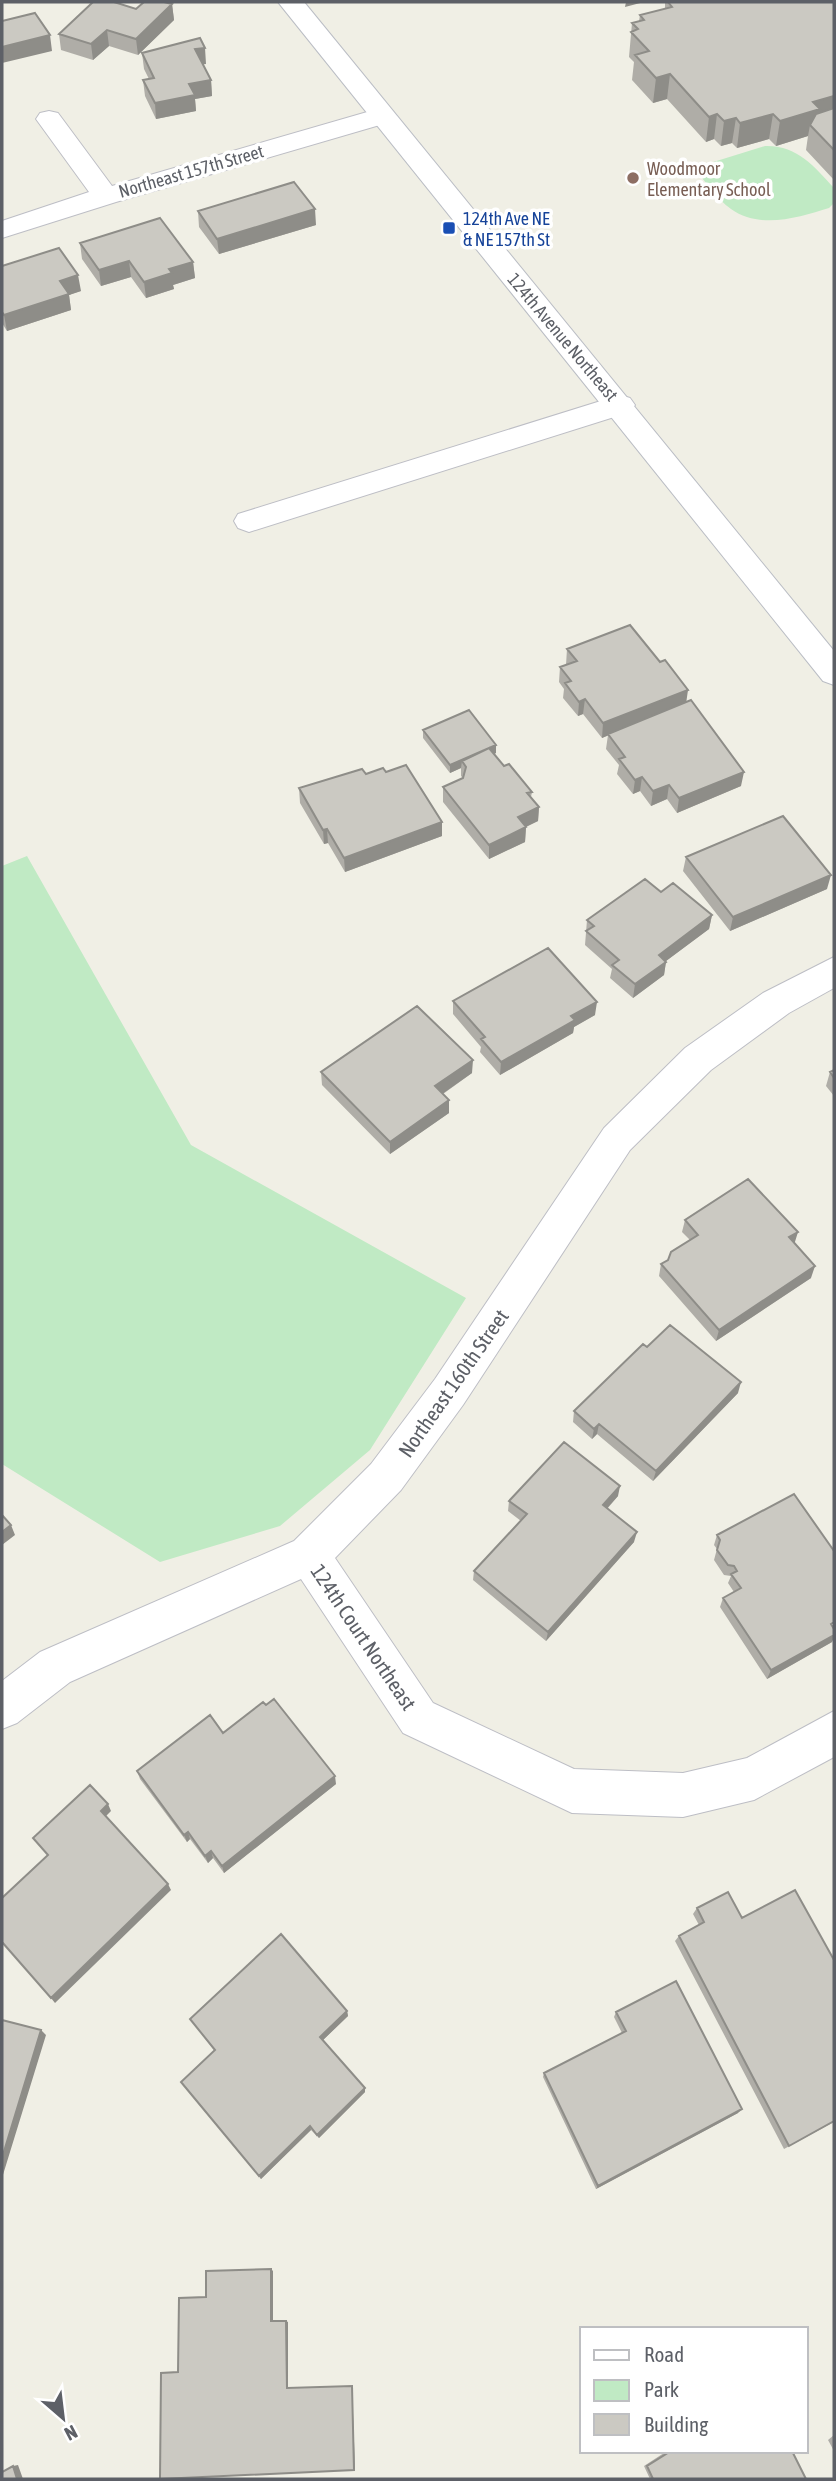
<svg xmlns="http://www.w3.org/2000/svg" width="836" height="2481" font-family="'Asap Condensed',sans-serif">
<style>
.green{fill:#c0eac4}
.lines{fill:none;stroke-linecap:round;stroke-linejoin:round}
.street-casing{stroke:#bdbec5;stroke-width:2}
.secondary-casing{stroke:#babdc4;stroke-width:2}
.street{fill:#fff;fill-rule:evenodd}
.secondary{fill:#fff;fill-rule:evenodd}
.wall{fill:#afada7}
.shaded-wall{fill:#8e8d88}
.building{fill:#cbc9c2;stroke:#8e8d88;stroke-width:2}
.education-dot{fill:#8d6e63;stroke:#fff;stroke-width:2.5}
.transit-dot{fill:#1a4fb4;stroke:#fff;stroke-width:2.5}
.labels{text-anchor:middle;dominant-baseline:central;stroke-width:7;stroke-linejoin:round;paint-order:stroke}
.far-education-label{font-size:18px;fill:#785e54;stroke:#fff;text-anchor:start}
.far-street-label{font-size:18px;fill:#5d6067;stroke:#fff}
.far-transit-label{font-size:18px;fill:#164399;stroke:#fff;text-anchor:start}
.street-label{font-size:21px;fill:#5d6067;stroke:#fff}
</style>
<rect width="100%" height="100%" fill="#f0efe5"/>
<!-- green -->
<path class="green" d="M765,146C797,145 814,166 834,188V203L829,208C800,217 760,230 731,209C717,199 705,181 694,168Z
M27,856L191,1145L466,1298L370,1450L280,1526L160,1562L2,1464V866Z"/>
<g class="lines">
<!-- street casing -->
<g class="street-casing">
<path id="street" d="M381,108L390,110L394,116L390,122L116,202L2,238V221L89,192L36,119L40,113L49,111L58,113L112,186Z
M620,395L630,398L635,405L630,412L249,532L238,528L234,521L238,514Z
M834,957V988L789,1013L711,1070L630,1150L463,1405L401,1490L335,1558L433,1703L574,1769L683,1773L747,1758L834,1711V1757L754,1800L683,1817L572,1813L403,1733L301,1579L70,1682L17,1723L2,1729V1681L40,1652L294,1541L371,1464L435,1379L604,1128L685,1048L763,993Z"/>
</g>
<!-- secondary casing -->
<g class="secondary-casing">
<path id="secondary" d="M278,2H304L834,651V685L823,681Z"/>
</g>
<!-- street -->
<use href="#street" class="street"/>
<!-- secondary -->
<use href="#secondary" class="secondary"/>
</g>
<!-- wall -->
<path class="wall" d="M665,2H834V180L806,150L808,136L776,146L769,139L737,148L732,143L721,146L714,139L706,142L667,99L653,103L632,80L634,62L629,57L632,23L639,21L640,15L665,9Z
M172,4L174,20L138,55L109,46L93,60L61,50L59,34L136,9Z
M142,53L206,64H203L211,80L212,96L195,99L196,111L156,119L145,96L143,80L149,79L144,69Z
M198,211L316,225L219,254L199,227Z
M80,243L193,262L195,278L173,285L174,289L146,298L131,277L101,286L82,259Z
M2,266L81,291L69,295L71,310L7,331L2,323Z
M567,649L686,703L741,786L677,813L667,799L651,806L640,791L633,794L617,774L619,765L606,749L608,735L602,738L583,714L578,716L563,698L564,689L559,682L560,667L566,665Z
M423,730L496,753L494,754L504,766L532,792L531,797L539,807L538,821L526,827L525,842L489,859L443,802V787L463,778L461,776V768L450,773L423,738Z
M386,772L442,822V836L345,872L328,843L324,844L300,803L299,788L366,774Z
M686,857L827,889L730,931L683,871Z
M661,892L712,915L709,929L666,961L664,975L633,998L610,978L612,969L585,945L587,920Z
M453,1001L595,1015L574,1027L573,1033L500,1075L480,1052L481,1047L453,1014Z
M834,1070V1096L826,1086L830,1072Z
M321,1072L472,1073L443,1094L449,1100V1113L390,1154L322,1085Z
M685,1220L794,1243L811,1278L716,1341L659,1276L661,1264L668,1260L690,1240L682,1232Z
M647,1347L738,1393L653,1481L597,1434L592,1439L573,1422L574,1411Z
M618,1496L607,1509L634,1542L546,1641L473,1580L474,1571L521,1521L508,1511L509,1501Z
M717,1535L832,1642L767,1679L720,1607L723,1598L734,1592L728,1583L731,1576L724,1575L714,1560L717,1549L714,1545Z
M223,1733L336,1784L224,1873L213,1858L208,1863L190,1839L187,1842L140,1779L137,1771Z
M697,1908L742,1918L834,1960V2122L784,2149L675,1941L679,1936L699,1925L693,1914Z
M347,2011L348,2016L323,2040L365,2088V2092L319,2138L311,2130L261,2179L184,2086L215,2051L190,2019Z
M616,2012L738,2113L596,2189L543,2077L544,2073L622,2033L614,2017Z
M834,2435V2451L828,2440Z
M667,2451H792L806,2479H650L644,2466Z"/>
<!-- shaded-wall -->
<path class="shaded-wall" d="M626,2H644L625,7Z
M172,4L174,20L138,55L136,39Z
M107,30L109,46L93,60L91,44Z
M50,35L52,51L2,63V47Z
M205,48L206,64L197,65L195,49Z
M670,74L667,99L653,103L656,78Z
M211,80L212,96L195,99L196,111L156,119L155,103L189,84Z
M834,96V111L810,125L808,136L776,146L780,121L813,102Z
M717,114L714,139L706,142L709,117Z
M773,114L769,139L737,148L740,123Z
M736,118L732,143L721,146L724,121Z
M315,209L316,225L219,254L217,239Z
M129,261L131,277L101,286L99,270Z
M193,262L195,278L173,285L174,289L146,298L144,282L169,269Z
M78,275L81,291L69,295L71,310L7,331L4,315L60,281Z
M688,690L686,704L602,738L603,723Z
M585,699L583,714L578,716L579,702Z
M496,745V753L466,766L462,761L461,768L450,773V765Z
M744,772L741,786L677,813L679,798Z
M642,777L640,791L633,794L635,780Z
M669,785L667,799L651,806L653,791Z
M539,807L538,821L517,831L518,817Z
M442,822V836L345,872L344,858Z
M526,827L525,842L489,859V845Z
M327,829L328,843L324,844L323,830Z
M831,875L827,889L730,931L733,917Z
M712,915L709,929L662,964L666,962L664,975L633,998L635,984L659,955Z
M597,1002L595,1015L574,1027L573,1033L500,1075L501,1062L571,1016Z
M473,1060L472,1073L435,1099V1086Z
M449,1100V1113L390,1154V1142Z
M798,1232L794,1245L789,1237Z
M815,1266L811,1278L716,1341L719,1330Z
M741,1382L738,1393L653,1481L656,1471Z
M599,1424L597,1434L592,1439L594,1429Z
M620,1486L618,1496L601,1515L603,1505Z
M11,1525L15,1535L2,1545V1532Z
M637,1532L634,1542L546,1641L548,1632Z
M834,1635V1638L832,1642L767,1679L771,1670Z
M335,1776L336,1784L224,1873L222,1866Z
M108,1804L111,1811L104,1818L101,1811Z
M188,1832L190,1839L187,1842L184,1835Z
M211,1851L213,1858L208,1863L205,1856Z
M168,1884L171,1890L55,2003L51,1998Z
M347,2011L348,2016L321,2042L320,2037Z
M41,2030L46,2035L2,2178V2158Z
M365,2088V2092L319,2138L317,2135Z
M742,2109L738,2113L596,2189L598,2186Z
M310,2126L311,2130L261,2179L259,2176Z
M271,2269L273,2271V2323L271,2321Z
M286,2321L288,2322V2388H287Z
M352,2386L355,2469L354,2470Z
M18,2465L23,2479H17L13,2466Z"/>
<!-- building -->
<path class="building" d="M93,2H114L136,9L144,2H164L172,4L136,39L107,30L91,44L59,34Z
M668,2H834V96L813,102L820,109L780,121L773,114L740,123L736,118L724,121L717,114L709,117L670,74L656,78L635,55L649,51L631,32L638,29L632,23L644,20L640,15L672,7Z
M35,13L50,35L2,47V21Z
M200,38L205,48L195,49L211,80L189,84L195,95L155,103L143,80L154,78L142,53Z
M834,108V150L810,125L816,114Z
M294,182L315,209L217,239L198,211Z
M160,218L193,262L169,269L172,273L144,282L129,261L99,270L80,243Z
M59,248L78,275L60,281L69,294L4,315L2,312V266Z
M630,625L660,662L665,660L688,690L603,723L585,699L579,702L565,683L571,681L560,667L577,661L567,649Z
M691,700L744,772L679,798L669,785L653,791L642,777L635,780L619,759L625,757L608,734Z
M469,710L496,745L450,765L423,730Z
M489,748L504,766L509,764L532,792L527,793L539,807L518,817L526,827L489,845L443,787L463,778L466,767L462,761Z
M406,765L442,822L344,858L327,829L323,830L299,788L362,769L366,774L383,768L386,772Z
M783,816L831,875L733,917L686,857Z
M645,879L661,892L673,883L712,915L659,955L666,962L635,984L612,965L619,960L586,931L594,926L587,920Z
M548,948L597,1002L571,1016L575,1020L501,1062L481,1039L485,1037L453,1001Z
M417,1006L473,1060L435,1086L449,1100L390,1142L321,1072Z
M834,1070V1078L830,1072Z
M748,1179L798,1232L789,1237L815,1266L719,1330L661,1264L668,1260L671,1252L698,1235L685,1220Z
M670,1325L741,1382L656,1471L599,1424L594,1429L574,1411L643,1344L647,1347Z
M564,1442L620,1486L603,1505L637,1532L548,1632L474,1571L527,1514L509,1501Z
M794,1494L834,1551V1622L831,1624L834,1629V1635L771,1670L723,1598L741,1588L731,1574L737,1571L734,1566L728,1565L717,1550L720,1540L717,1535Z
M2,1515L11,1525L2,1532Z
M274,1699L335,1776L222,1866L211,1851L205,1856L188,1832L184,1835L137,1771L210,1715L223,1733L263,1702L266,1705Z
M90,1785L108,1804L101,1811L168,1884L51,1998L2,1942V1898L48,1855L33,1838Z
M795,1890L834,1960V2121L789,2146L679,1936L704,1922L697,1908L728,1892L742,1918Z
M281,1934L347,2011L320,2037L365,2088L317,2135L310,2126L259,2176L181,2082L215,2050L190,2019Z
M676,1981L742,2109L598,2186L544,2073L626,2031L616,2012Z
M2,2020L41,2030L2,2158Z
M271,2269V2321H286L287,2388L352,2386L354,2470L160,2479L161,2373L178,2372L179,2298L206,2297V2271Z
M671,2451H792L806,2479H653L647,2466Z
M13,2466L17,2479H2V2472Z"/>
<!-- markers -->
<circle class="education-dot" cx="633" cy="178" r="7"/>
<rect class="transit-dot" x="442" y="221" width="14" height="14" rx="3.5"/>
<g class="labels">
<!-- far-education labels -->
<g class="far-education-label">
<text x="647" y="168">Woodmoor<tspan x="647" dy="21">Elementary School</tspan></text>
</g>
<!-- far-street labels -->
<g class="far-street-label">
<text transform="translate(191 171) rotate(-16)">Northeast 157th Street</text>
<text transform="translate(563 337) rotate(50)">124th Avenue Northeast</text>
</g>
<!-- far-transit labels -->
<g class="far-transit-label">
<text x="463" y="218">124th Ave NE<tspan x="463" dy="21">&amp; NE 157th St</tspan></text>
</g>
<!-- street labels -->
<g class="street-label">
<text transform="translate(453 1383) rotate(-55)">Northeast 160th Street</text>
<text transform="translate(364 1637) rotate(56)">124th Court Northeast</text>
</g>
</g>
<!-- border -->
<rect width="836" height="2481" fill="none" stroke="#5d6067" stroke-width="7"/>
<!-- legend -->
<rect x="580" y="2327" width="228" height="126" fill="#ffffff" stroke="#bebfc2" stroke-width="2"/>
<rect x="594" y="2350" width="35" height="10" fill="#ffffff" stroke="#bebfc2" stroke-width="2"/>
<text x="644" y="2362" font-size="21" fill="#5d6067">Road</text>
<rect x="594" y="2380" width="35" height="21" fill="#c0eac4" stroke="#bebfc2" stroke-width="2"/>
<text x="644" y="2397" font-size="21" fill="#5d6067">Park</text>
<rect x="594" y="2414" width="35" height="21" fill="#cbc9c2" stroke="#bebfc2" stroke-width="2"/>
<text x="644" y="2432" font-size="21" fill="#5d6067">Building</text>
<!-- north arrow -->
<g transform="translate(63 2418) rotate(152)" stroke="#ffffff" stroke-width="5" paint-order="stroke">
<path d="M0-5L12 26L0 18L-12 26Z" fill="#5d6067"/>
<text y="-10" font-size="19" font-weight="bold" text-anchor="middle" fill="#5d6067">N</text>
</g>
</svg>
